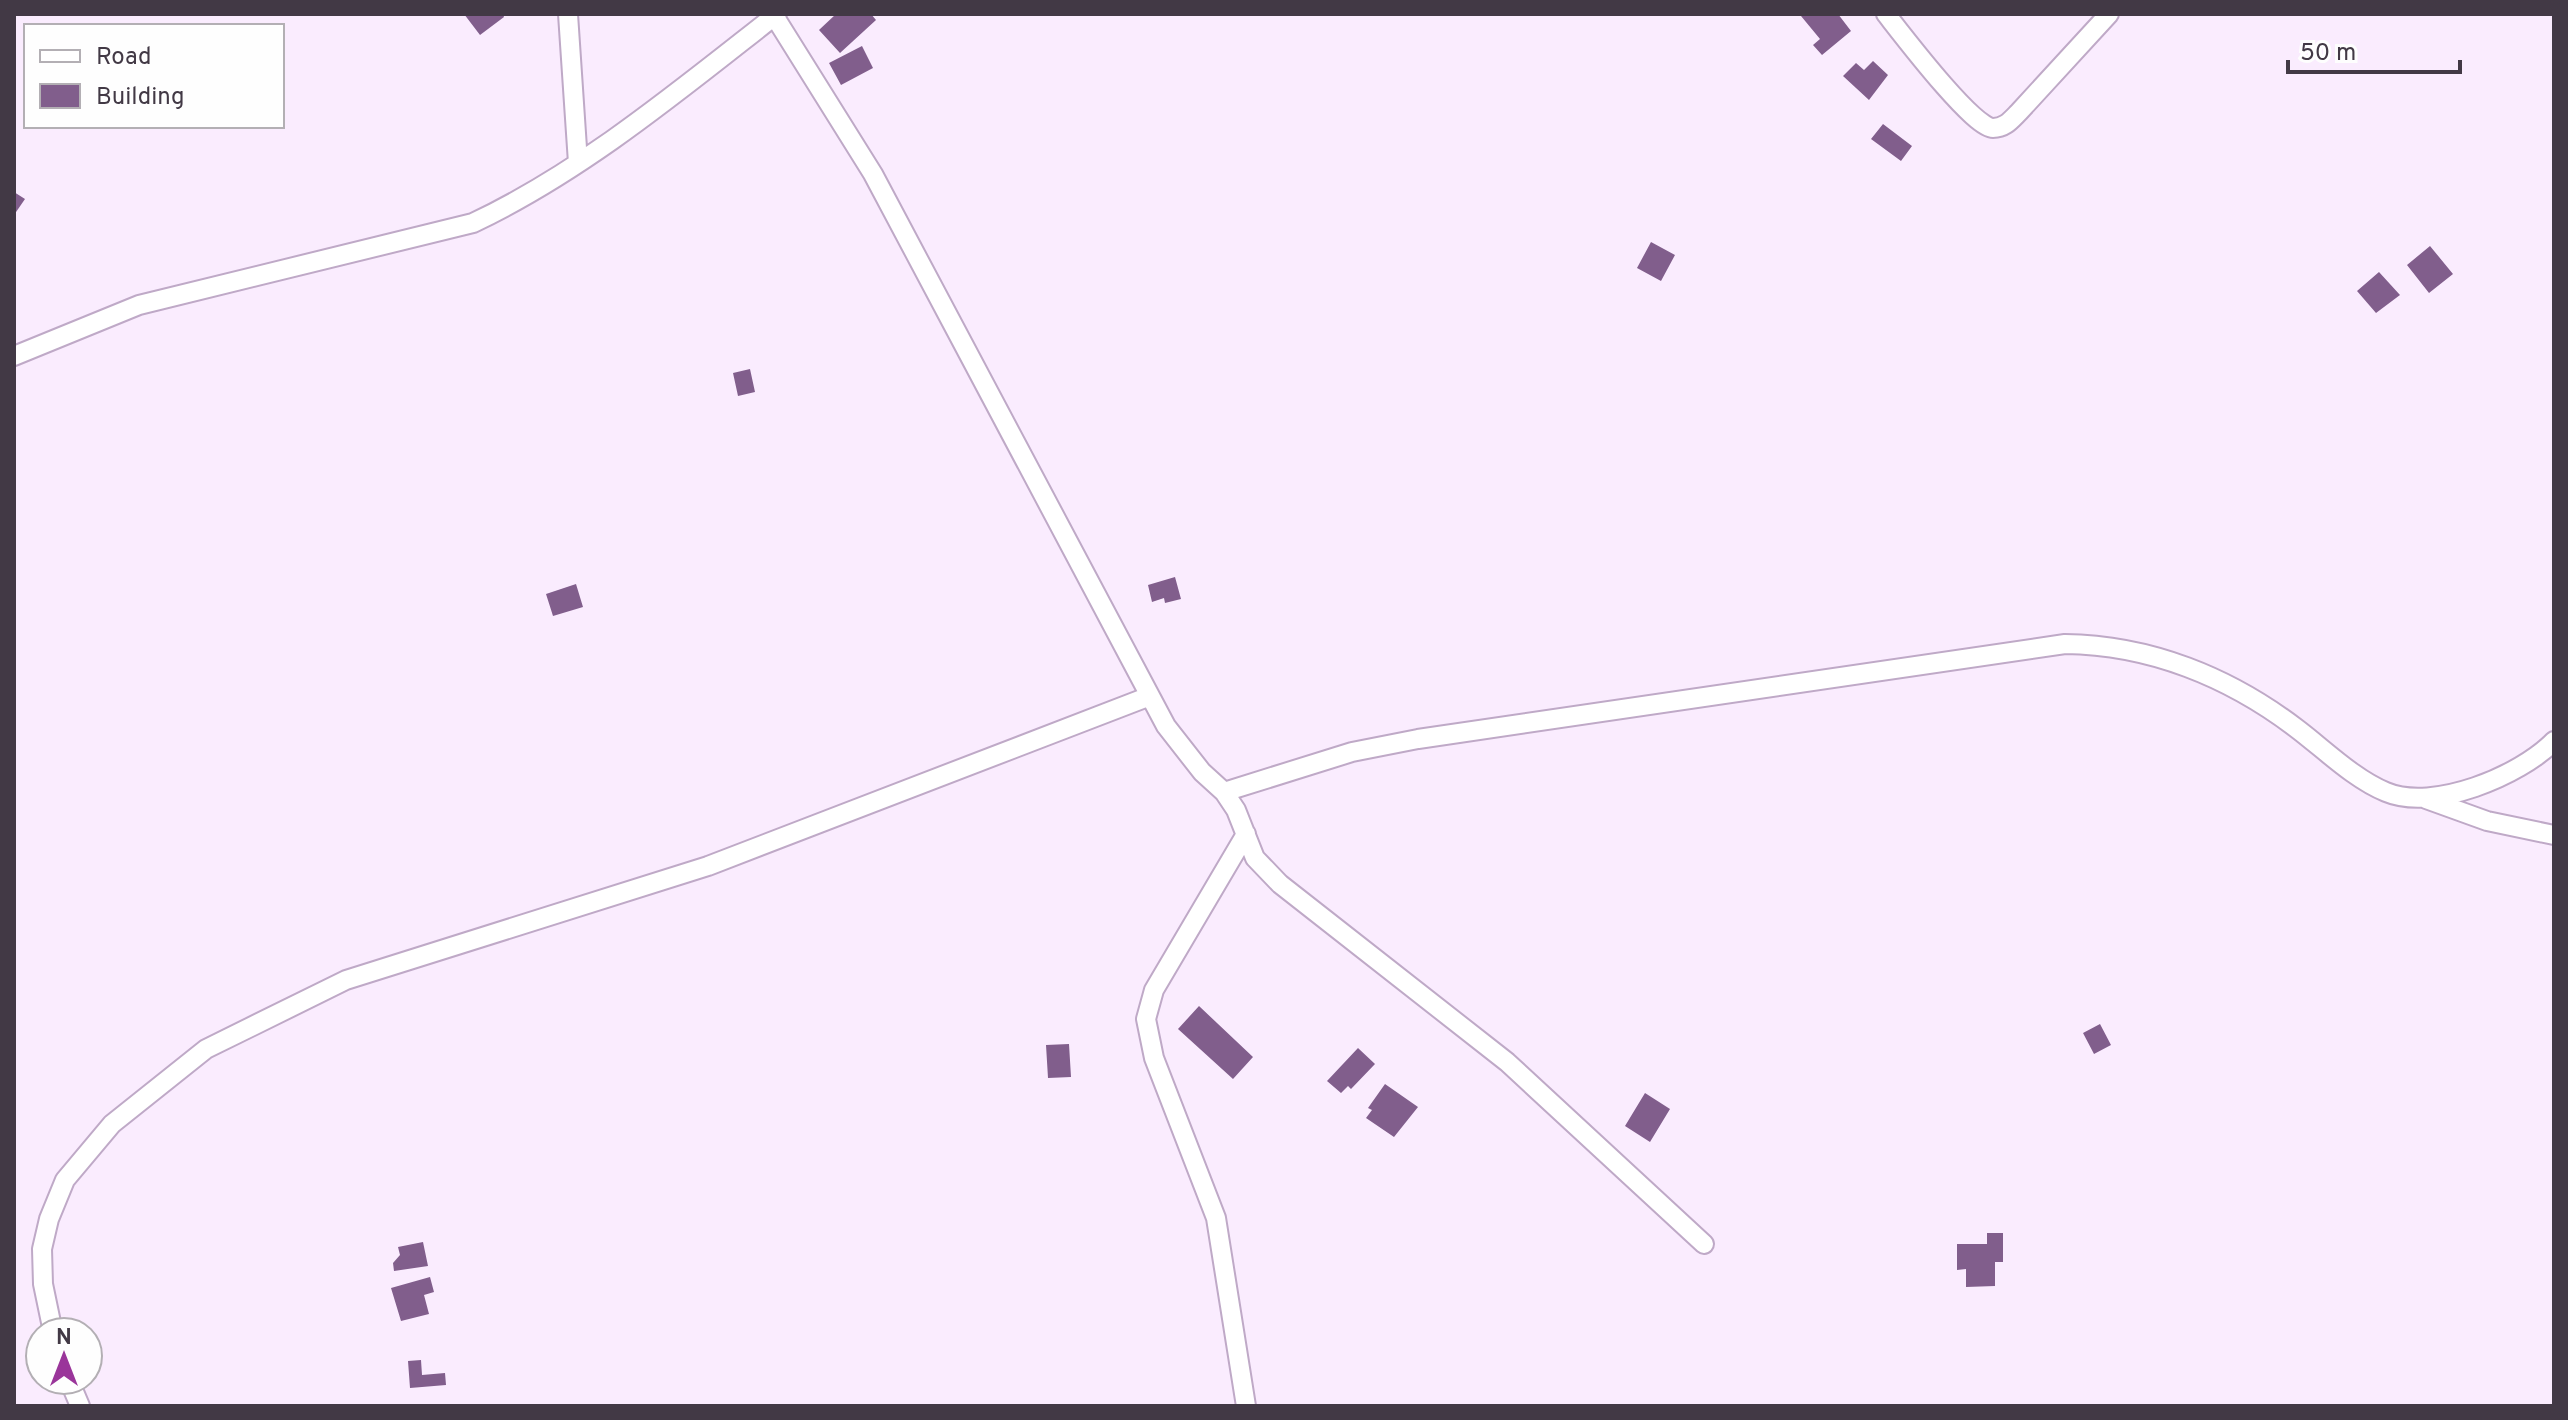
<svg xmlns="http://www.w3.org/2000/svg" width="2568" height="1420" font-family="Overpass,sans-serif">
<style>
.building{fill:#815e8c}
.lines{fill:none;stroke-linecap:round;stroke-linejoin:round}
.minor-casing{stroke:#bfa9c7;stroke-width:22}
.minor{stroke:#fff;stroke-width:18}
</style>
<rect width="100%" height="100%" fill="#faecfe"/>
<!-- building -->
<path class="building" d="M464,14H503L504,17L480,35Z
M836,14H871L876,20L840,53L819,30Z
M1804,14H1838L1851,31L1822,55L1813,45L1820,39L1801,16Z
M862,46L873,68L841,85L829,63Z
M1873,61L1888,75L1869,100L1843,76L1856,63L1864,70Z
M1883,124L1912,146L1901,161L1871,139Z
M14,192L25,199L14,215Z
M1651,242L1675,255L1661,281L1637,268Z
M2430,246L2453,274L2429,293L2407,265Z
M2379,272L2400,295L2376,313L2357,291Z
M750,369L755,392L738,396L733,373Z
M1175,577L1181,599L1165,603L1164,598L1152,602L1148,585Z
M576,584L583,607L553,616L546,594Z
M1199,1006L1253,1057L1233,1079L1178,1029Z
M2100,1024L2111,1045L2094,1054L2083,1033Z
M1069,1044L1071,1077L1048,1078L1046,1045Z
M1358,1048L1375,1064L1351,1089L1348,1086L1341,1093L1327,1081Z
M1385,1084L1418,1107L1394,1137L1366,1118L1372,1110L1368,1108Z
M1645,1093L1670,1109L1650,1142L1625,1126Z
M1987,1233H2003V1262H1995V1286L1966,1287V1269L1957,1270V1244H1987Z
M423,1242L428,1266L394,1271L393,1263L400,1255L398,1247Z
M430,1277L434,1292L424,1295L429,1314L401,1321L391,1288Z
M421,1360L422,1375L445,1373L446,1385L410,1388L408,1361Z"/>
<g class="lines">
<!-- minor casing -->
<g class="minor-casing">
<path id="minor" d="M568,14L578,163
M773,14L873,174L1166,726L1202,772L1224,792L1236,810L1255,858L1280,884L1507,1062L1704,1244
M1886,14C1901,33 1973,128 1993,128C2005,128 2011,120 2019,112L2109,14
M14,356L139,305L473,223C583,171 681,89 777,14
M1224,792L1352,752L1418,739L2065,644C2150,645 2229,677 2296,728C2324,749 2354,779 2386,792C2433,812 2520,776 2554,741
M2426,799L2487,821L2554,835
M1246,834L1154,990L1146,1019L1154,1058L1216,1218L1246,1406
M53,1332L43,1284L42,1249L49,1219L65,1180L112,1124L206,1049L346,980L708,866L1150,696
M69,1380L80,1406"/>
</g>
<!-- minor -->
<use href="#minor" class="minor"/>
</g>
<!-- border -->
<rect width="2568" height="1420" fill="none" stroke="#423945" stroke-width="32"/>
<!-- legend -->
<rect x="24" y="24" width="260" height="104" fill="#fefefe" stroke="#b3afb4" stroke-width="2"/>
<rect x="40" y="50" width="40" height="12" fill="#ffffff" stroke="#b3afb4" stroke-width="2"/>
<text x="96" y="64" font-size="24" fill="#423945">Road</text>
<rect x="40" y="84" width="40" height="24" fill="#815e8c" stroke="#b3afb4" stroke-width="2"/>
<text x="96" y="104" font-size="24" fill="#423945">Building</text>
<!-- north arrow -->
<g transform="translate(64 1356)"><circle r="38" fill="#fefefe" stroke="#b3afb4" stroke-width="2"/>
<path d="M0-6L14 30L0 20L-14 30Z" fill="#9a359a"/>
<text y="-12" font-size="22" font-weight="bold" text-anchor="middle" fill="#423945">N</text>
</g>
<!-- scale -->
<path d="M2288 60v12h172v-12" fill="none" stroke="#423945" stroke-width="4"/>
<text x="2300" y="60" font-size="24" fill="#423945" stroke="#fefefe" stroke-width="6" paint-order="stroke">50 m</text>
</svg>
